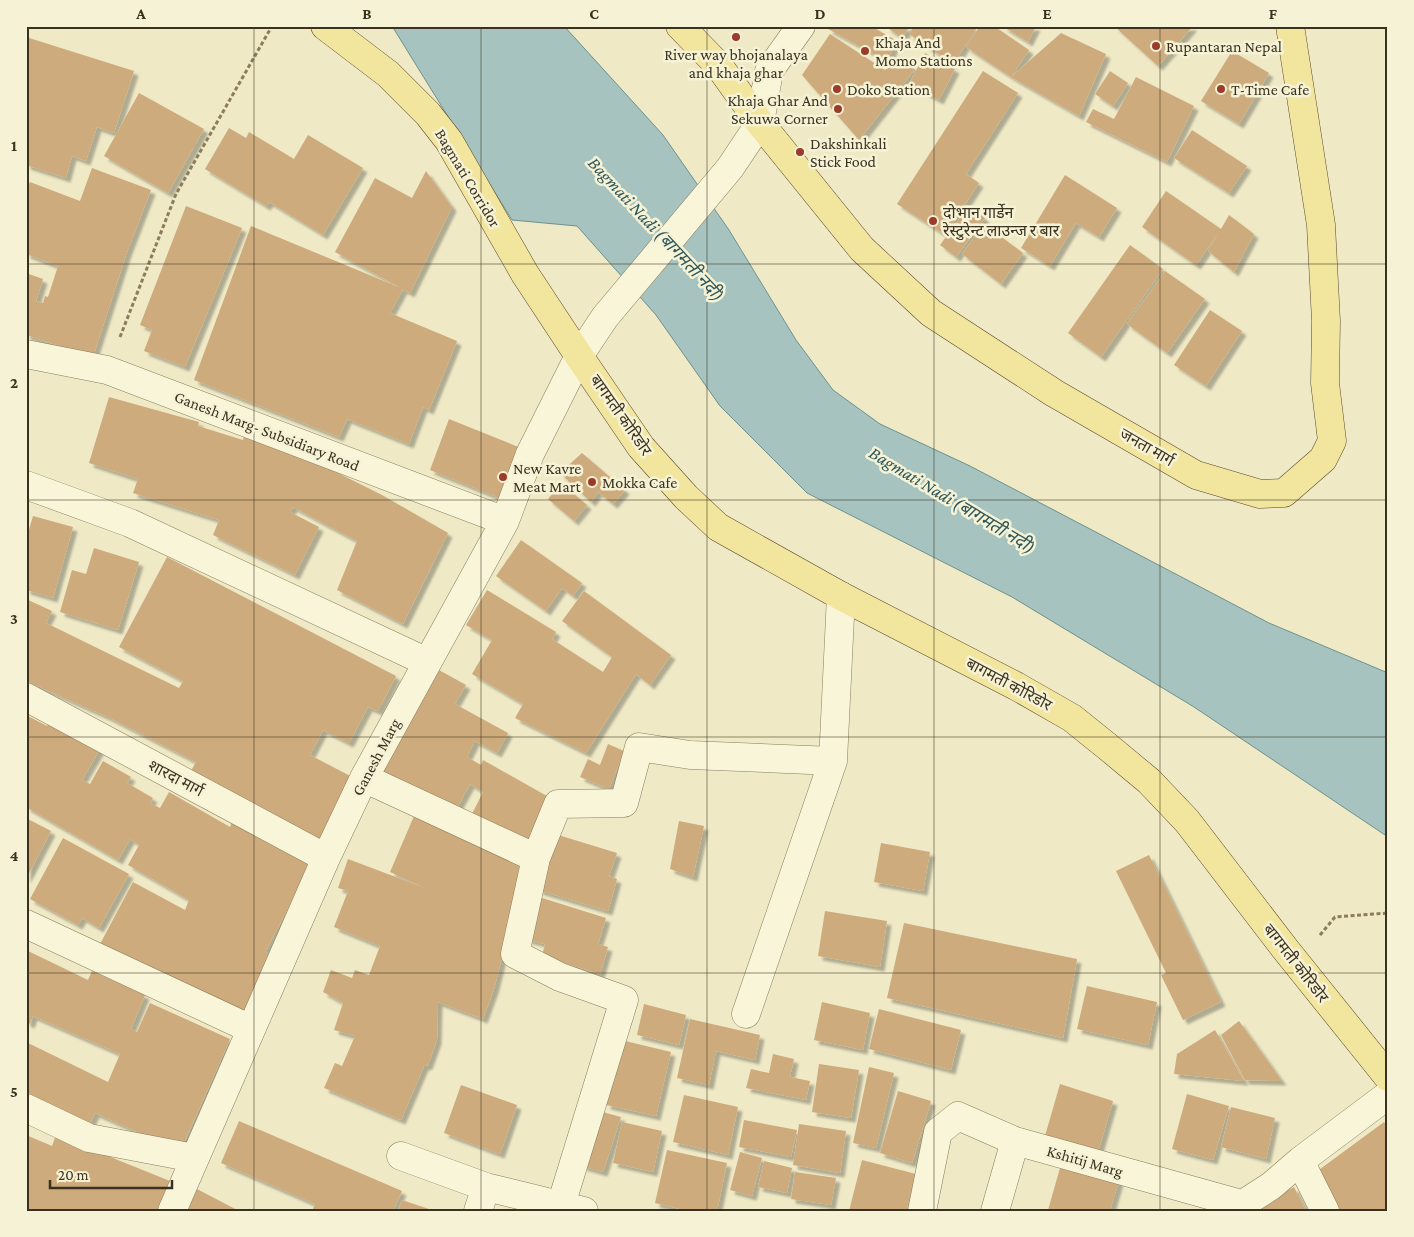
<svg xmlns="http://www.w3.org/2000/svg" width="1414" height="1237" font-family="'Crimson Pro','Noto Sans Devanagari',serif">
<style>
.water{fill:#a7c3bf;stroke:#6d918e}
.building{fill:#ceab7b;filter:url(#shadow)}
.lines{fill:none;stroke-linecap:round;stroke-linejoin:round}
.minor-casing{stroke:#8b7c5b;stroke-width:29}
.major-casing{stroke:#59492f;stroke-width:29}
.path{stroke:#8b7c5b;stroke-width:3;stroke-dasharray:4 2.5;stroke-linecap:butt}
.minor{stroke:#f9f5d9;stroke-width:28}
.major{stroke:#f2e59e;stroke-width:28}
.grid{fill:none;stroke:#3b311f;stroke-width:1;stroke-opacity:0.55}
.poi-dot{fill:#9b3b2a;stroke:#f6f2d6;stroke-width:2}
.labels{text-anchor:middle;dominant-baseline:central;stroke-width:5;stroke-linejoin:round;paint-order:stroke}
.poi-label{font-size:16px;fill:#3b311f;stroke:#f6f2d6;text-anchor:start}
.street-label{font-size:16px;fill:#3b311f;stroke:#f6f2d6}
.water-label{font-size:18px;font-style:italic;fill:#2e575b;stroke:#f6f2d6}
.neatline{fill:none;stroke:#3b311f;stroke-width:2}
.grid-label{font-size:16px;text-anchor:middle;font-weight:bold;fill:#3b311f}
</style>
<defs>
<filter id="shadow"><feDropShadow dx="4.5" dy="4.5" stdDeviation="1" flood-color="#0004"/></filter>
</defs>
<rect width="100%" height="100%" fill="#efe9c6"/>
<!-- water -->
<path class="water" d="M392,26H564L663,135L729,230L796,340L833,390L880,424L970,466L1269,623L1388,673V837L1194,707L1012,597L807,493L720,406L656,315L577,226L512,220Z"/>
<!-- building -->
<path class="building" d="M830,26H871L897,41L887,61L828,29Z
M885,26H910L902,38Z
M914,26H978L953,64L909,34Z
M980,26H994L1029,50L1011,77L966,47Z
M1002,26H1036L1028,42Z
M1114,26H1193L1158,66Z
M1061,33L1106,54L1079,116L1011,77Z
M830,34L885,70L901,57L915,69L859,140L802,75Z
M26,37L134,71L114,133L97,127L86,161L72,156L66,178L26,165Z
M1232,51L1269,73L1239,124L1201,101Z
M925,53L955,69L939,100L909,84Z
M983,71L1018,93L966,174L979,183L945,235L897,204Z
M1110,71L1128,83L1113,106L1095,94Z
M1136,77L1194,106L1167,162L1086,122L1093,109L1114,119Z
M139,93L204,129L168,193L104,156Z
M229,128L246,138L249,132L294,159L308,135L363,168L323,235L269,202L266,206L205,169Z
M1192,130L1247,166L1229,193L1174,158Z
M92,168L151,190L127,252L93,357L26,335V273L43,279L36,301L43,303L45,296L48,297L58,266L26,254V190L30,182L80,201Z
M426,171L452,207L410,293L403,289L390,313L457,341L429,410L423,407L409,444L347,419L339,437L194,380L251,226L401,288L335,252L375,178L412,198Z
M1065,175L1117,208L1099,237L1076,223L1050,266L1021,248Z
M1166,191L1221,229L1229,215L1254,234L1234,272L1208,251L1219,232L1196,265L1142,227Z
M186,206L242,228L185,367L144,351L152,330L140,325Z
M969,206L985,218L956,257L940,245Z
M984,224L1023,253L1001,284L962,254Z
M1130,245L1163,269L1101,357L1068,333Z
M1165,271L1205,299L1167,353L1127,324Z
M1210,310L1242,331L1206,386L1174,365Z
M109,397L199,422L198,426L243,440L245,432L302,455L382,495L448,533L403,624L337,590L357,541L293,507L290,512L319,527L295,575L213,535L219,520L133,493L138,479L89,463Z
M449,419L521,448L500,498L430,470Z
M582,453L625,490L613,504L598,492L591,502L560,473Z
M561,483L587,505L574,521L548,499Z
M33,516L73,527L53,598L26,590V540Z
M521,540L582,583L573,596L562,588L546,611L496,576Z
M94,548L139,562L118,630L60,612L72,570L86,574Z
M167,557L396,676L378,711L368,707L349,743L323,730L310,755L354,778L321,839L191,771L196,762L108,717L26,681V599L52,611L46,623L179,688L183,681L119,647Z
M487,590L556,632L552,639L603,672L612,657L562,621L584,591L671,655L650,685L636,674L586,753L515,718L523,704L472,674L492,640L466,625Z
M439,670L466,685L455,704L508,733L497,753L475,741L467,757L481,765L483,760L554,800L530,846L472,814L483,792L470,784L452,817L380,778Z
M26,715L47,726L50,721L100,749L82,780L90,784L103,761L131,777L127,783L153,798L150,803L160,808L169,792L230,827L233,819L313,861L265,952L275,957L244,1020L99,946L133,882L185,910L189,900L128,865L139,845L130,839L118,860L26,807Z
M608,744L624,751L609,789L580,777L588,759L600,765Z
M414,816L532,864L510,926L494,989L483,1019L438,1002L437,1040L428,1065L424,1066L401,1120L324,1088L335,1063L342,1066L355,1036L334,1030L343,1003L323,992L331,970L352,978L355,970L369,975L380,946L334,927L348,891L338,888L348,859L425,888L390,872Z
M26,818L51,831L26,879Z
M679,821L704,826L693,877L670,869Z
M555,834L617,853L609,876L617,879L608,911L538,890Z
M63,838L129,874L99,928L82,918L78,925L30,899Z
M881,843L930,852L923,891L874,882Z
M1149,855L1221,1002L1183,1020L1161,975L1166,973L1116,871Z
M539,897L606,918L598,944L608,947L600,974L542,956L545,944L526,939Z
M825,911L887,921L880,967L818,956Z
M904,923L1077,959L1063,1038L887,998Z
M26,950L88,980L92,971L145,995L131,1029L137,1032L150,1003L230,1039L179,1154L158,1141L95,1113L88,1128L45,1108L48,1103L26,1092V1042L108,1082L120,1054L33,1016L30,1024L26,1022Z
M1087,986L1157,1002L1148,1045L1077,1029Z
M822,1002L870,1013L863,1050L814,1040Z
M644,1004L686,1015L679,1045L637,1035Z
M879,1009L961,1030L951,1070L869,1049Z
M690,1019L760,1035L755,1060L716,1051L709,1085L677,1078Z
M1239,1021L1282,1081L1245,1080L1221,1035Z
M1215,1030L1244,1081L1174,1074L1177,1054Z
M621,1040L671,1052L656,1116L606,1105Z
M773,1054L794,1059L790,1077L810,1081L806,1100L746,1088L751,1069L769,1073Z
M819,1064L859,1070L851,1118L812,1112Z
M869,1067L894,1073L876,1148L853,1143Z
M1060,1084L1113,1101L1098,1152L1045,1136Z
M461,1085L517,1105L500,1154L444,1133Z
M898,1091L931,1101L912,1163L880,1153Z
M1187,1094L1229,1106L1213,1160L1172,1149Z
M684,1095L738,1107L728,1155L673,1142Z
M1231,1107L1275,1118L1266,1159L1221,1147Z
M599,1111L621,1117L603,1172L582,1166Z
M744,1120L797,1130L791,1157L739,1147Z
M239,1121L402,1191L393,1211H312L315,1204L221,1163Z
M622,1122L662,1131L653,1172L613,1163Z
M1384,1122L1388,1127V1211H1339L1312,1175Z
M799,1124L846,1131L840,1173L793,1165Z
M26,1135L52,1146L56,1135L170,1181L158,1211H26Z
M667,1150L727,1163L717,1211H688L655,1203Z
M740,1152L762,1158L752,1196L730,1190Z
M862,1160L916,1174L906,1211H849Z
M764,1161L792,1168L787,1193L758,1187Z
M1062,1161L1120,1177L1110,1211L1048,1210Z
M795,1172L836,1178L831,1205L791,1199Z
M1294,1187L1306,1211H1256L1254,1207Z
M195,1188L239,1211H183Z
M402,1200L432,1210V1211H398Z"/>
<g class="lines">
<!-- minor casing -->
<g class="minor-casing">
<path id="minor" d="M26,354L107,370L505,521
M26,485L130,523L427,662
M26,697L326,858
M364,778L536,858
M26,924L251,1029
M746,1014L833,761L841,596
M26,1108L89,1138L194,1158
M401,1156L486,1187L584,1211
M561,1205L624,1000L560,977L515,954L536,858L558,804L624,803L639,747L690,755L833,761
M172,1211L326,858L364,778L505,521L530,454L579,356L605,317L730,168L760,123L769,71L801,26
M478,1211L486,1187
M922,1211L938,1132L958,1116L1015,1141L1241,1204
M995,1211L1015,1141
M1232,1211L1271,1186L1300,1161
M1325,1211L1300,1161L1388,1095"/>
</g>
<!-- major casing -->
<g class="major-casing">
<path id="major" d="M325,26L388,74L428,114L449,141L525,274L579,356L641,447L686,497L718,527L841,596L1016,686L1072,718L1108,747L1149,781L1187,821L1286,950L1388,1077
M680,26L719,66L760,123L862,249L931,313L1054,393L1196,475L1260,494L1284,493L1323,459L1332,441L1325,383L1326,321L1321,225L1290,26"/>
</g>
<!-- path -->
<path class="path" d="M120,337L176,194L272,26
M1320,935L1335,917L1388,913"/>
<!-- minor -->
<use href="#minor" class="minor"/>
<!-- major -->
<use href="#major" class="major"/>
</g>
<!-- grid -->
<path class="grid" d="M254,26V1211M481,26V1211M707,26V1211M934,26V1211M1160,26V1211M26,264H1388M26,500H1388M26,737H1388M26,973H1388"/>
<!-- markers -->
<g class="poi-dot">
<circle cx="736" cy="37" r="5"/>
<circle cx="1156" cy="46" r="5"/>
<circle cx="865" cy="51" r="5"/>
<circle cx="837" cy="89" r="5"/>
<circle cx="1221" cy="89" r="5"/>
<circle cx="838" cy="109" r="5"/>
<circle cx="800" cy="152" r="5"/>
<circle cx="933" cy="221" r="5"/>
<circle cx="503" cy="477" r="5"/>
<circle cx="592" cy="482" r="5"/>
</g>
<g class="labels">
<!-- poi labels -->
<g class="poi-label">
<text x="875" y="42">Khaja And<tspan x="875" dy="18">Momo Stations</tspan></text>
<text x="1166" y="46">Rupantaran Nepal</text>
<text x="736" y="54" text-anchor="middle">River way bhojanalaya<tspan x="736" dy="18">and khaja ghar</tspan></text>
<text x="847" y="89">Doko Station</text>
<text x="1231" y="89">T-Time Cafe</text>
<text x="828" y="100" text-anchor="end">Khaja Ghar And<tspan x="828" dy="18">Sekuwa Corner</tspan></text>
<text x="810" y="143">Dakshinkali<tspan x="810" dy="18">Stick Food</tspan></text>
<text x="943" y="212">दोभान गार्डेन<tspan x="943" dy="18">रेस्टुरेन्ट लाउन्ज र बार</tspan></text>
<text x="513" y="468">New Kavre<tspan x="513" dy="18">Meat Mart</tspan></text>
<text x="602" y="482">Mokka Cafe</text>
</g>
<!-- street labels -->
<g class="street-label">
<text transform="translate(468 178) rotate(59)">Bagmati Corridor</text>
<text transform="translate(621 415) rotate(55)">बागमती कोरिडोर</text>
<text transform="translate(267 431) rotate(21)">Ganesh Marg- Subsidiary Road</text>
<text transform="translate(1147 447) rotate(30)">जनता मार्ग</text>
<text transform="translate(1009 684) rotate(28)">बागमती कोरिडोर</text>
<text transform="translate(376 757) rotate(-62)">Ganesh Marg</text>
<text transform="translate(176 778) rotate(28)">शारदा मार्ग</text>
<text transform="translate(1296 963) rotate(52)">बागमती कोरिडोर</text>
<text transform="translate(1085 1161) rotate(16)">Kshitij Marg</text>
</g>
<!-- water labels -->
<g class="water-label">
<text transform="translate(656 229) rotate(47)">Bagmati Nadi (बागमती नदी)</text>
<text transform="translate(952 500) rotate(31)">Bagmati Nadi (बागमती नदी)</text>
</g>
</g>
<!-- border -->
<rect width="1414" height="1237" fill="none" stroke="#f6f2d6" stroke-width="55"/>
<!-- scale -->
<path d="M50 1180v8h122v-8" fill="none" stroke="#3b311f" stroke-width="2.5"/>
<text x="58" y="1180" font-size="15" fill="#3b311f" stroke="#f6f2d6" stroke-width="4" paint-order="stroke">20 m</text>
<rect x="28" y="28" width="1358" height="1182" class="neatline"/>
<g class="grid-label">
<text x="141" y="19">A</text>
<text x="367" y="19">B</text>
<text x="594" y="19">C</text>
<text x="820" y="19">D</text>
<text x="1047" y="19">E</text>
<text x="1273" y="19">F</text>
<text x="14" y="151">1</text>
<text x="14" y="388">2</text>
<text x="14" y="624">3</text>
<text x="14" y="861">4</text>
<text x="14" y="1097">5</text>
</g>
</svg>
